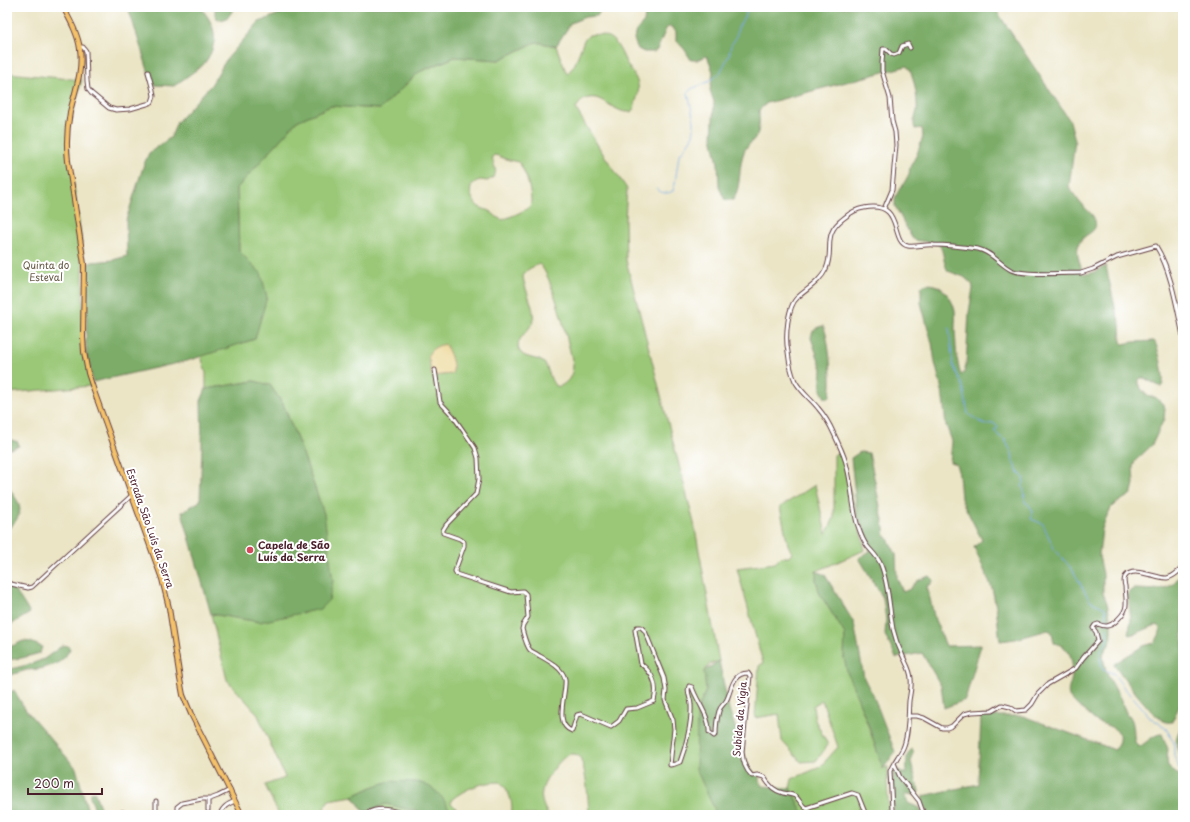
<svg xmlns="http://www.w3.org/2000/svg" width="1190" height="822" font-family="'Playpen Sans',sans-serif">
<style>
.green{fill:#9ac877;stroke:#727451;fill-rule:evenodd}
.forest{fill:#7bac68;stroke:#62664a}
.sand{fill:#eeda9e;stroke:#9c7c64}
.lines{fill:none;stroke-linecap:round;stroke-linejoin:round}
.stream{stroke:#7baae5;stroke-width:1}
.minor-casing{stroke:#623d42;stroke-width:5}
.major-casing{stroke:#623d42;stroke-width:6}
.minor{stroke:#fff;stroke-width:3}
.major{stroke:#f3c26a;stroke-width:4}
.poi-dot{fill:#d1495b;stroke:#fff;stroke-width:1.5}
.labels{text-anchor:middle;dominant-baseline:central;stroke-width:4;stroke-linejoin:round;paint-order:stroke}
.park-label{font-size:10px;fill:#665a46;stroke:#fff}
.street-label{font-size:10px;fill:#4a1f2b;stroke:#fff}
.poi-label{font-size:10px;font-weight:bold;fill:#4a1f2b;stroke:#fff;text-anchor:start}
</style>
<rect width="100%" height="100%" fill="#fff"/>
<filter id="ink" filterUnits="userSpaceOnUse"><feTurbulence type="fractalNoise" baseFrequency=".025" numOctaves="2"/><feDisplacementMap in="SourceGraphic" scale="8" xChannelSelector="R" yChannelSelector="G"/><feConvolveMatrix kernelMatrix="1 2 1 2 8 2 1 2 1" color-interpolation-filters="sRGB"/></filter>
<filter id="wash" filterUnits="userSpaceOnUse"><feTurbulence type="fractalNoise" baseFrequency=".012" numOctaves="4" result="noise"/><feDisplacementMap in="SourceGraphic" scale="16" xChannelSelector="R" yChannelSelector="G"/><feGaussianBlur stdDeviation="0.9" result="paint"/><feColorMatrix in="noise" values="0 0 0 0 0 0 0 0 0 0 0 0 0 0 0 0 0 1.4 0 .05"/><feComposite in="paint" operator="in"/></filter>
<g filter="url(#wash)">
<rect width="100%" height="100%" fill="#ebe5c6"/>
<!-- green -->
<path class="green" d="M589,35C596,34 603,34 610,38C619,44 622,55 627,64C636,78 642,84 636,101C635,106 634,109 631,112C627,112 623,112 619,110C612,107 606,102 599,99C590,95 579,100 576,109L600,149L627,189L625,219L626,260L694,523L719,661L710,664L704,671L706,690L697,711L717,815H589C588,796 587,774 580,757C577,754 572,753 568,755C560,758 543,782 542,791C540,800 544,807 548,815H511C514,804 509,789 500,782C482,782 466,788 451,800V803L463,815H451L450,811L390,782L372,787L353,796L329,800L324,807L328,815H279L265,785L285,778L284,775L257,713L227,680L211,614L260,622L324,514L303,454L283,404L270,385L254,381L206,389V373L201,356L255,339L261,273L239,251L237,188L297,121L331,106L380,109L419,72L455,57L499,60L536,42L556,46L567,74L574,66L584,40ZM494,155C499,155 503,159 509,160C512,161 515,161 518,162C525,167 534,199 530,206C526,211 507,218 502,220C497,218 495,215 491,212C488,210 483,209 479,207C473,202 467,191 473,184C478,179 481,180 487,181C501,175 494,168 492,157ZM539,264C552,273 569,346 573,364C573,370 572,374 569,379C550,401 551,367 543,362C536,357 523,359 519,350C514,339 531,330 533,321C536,309 524,289 523,276C526,269 533,267 539,264ZM445,344L453,367L451,374L432,376L430,365Z
M7,73L82,80L70,125L69,148L83,251V337L91,386L7,393Z
M840,450L865,550L817,571L816,580L820,594L845,634L844,658L883,768L888,767L887,782L889,815H804L790,788L792,779L820,767L838,747L822,700L813,706L815,720L828,745L816,761L801,762L782,741L779,714L755,718L759,666L763,663L737,568L775,563L782,556L784,557H789L792,553L788,545L780,507L815,485L826,534L834,518V455Z
M386,804L410,810H416L420,812L421,815H365L364,812Z"/>
<!-- forest -->
<path class="forest" d="M128,7H201C204,12 209,18 211,23C218,38 213,53 203,65L174,86L155,85L151,80Z
M215,7H236C229,14 229,20 218,20L215,15Z
M296,7H601L599,13L597,16L585,17L571,23L556,46L536,42L499,60L455,57L419,72L380,109L331,106L297,121L237,188L239,251L261,273L267,297L255,339L187,361L93,382L88,362L86,342L88,264L92,262L113,260L127,256L126,220L144,164L149,153L171,137L177,122L211,85L226,60L259,22Z
M646,7H994L1070,121L1075,140L1069,187C1074,194 1078,201 1084,207C1087,210 1090,212 1093,216C1103,235 1081,231 1078,247C1076,257 1081,265 1083,274L1092,273L1106,266L1116,312L1120,323L1121,342L1123,344L1133,342L1154,341C1158,345 1164,374 1163,381C1163,384 1163,384 1161,387L1144,378H1141L1139,379C1138,387 1143,392 1149,397H1155L1162,403L1165,408L1164,419L1152,445L1135,461L1133,467L1134,484L1132,492L1130,495L1115,504L1111,508L1106,518L1102,529L1099,556L1103,574V593L1107,603L1111,620V637L1110,643L1104,652L1103,658L1105,666L1106,672L1120,698L1127,715H1129C1131,718 1133,722 1133,725C1135,732 1132,742 1139,747C1146,743 1155,733 1162,734L1168,749L1167,758L1168,767L1177,774L1183,775V815H927L922,802L923,796L978,784L981,716H1023L1115,750C1127,728 1111,728 1096,721C1092,719 1089,714 1085,711C1081,708 1078,707 1075,703C1073,701 1070,698 1069,696C1067,691 1070,685 1071,681C1074,671 1073,655 1065,648C1063,646 1058,644 1054,643L1052,632L1048,630L1016,639L1000,641L996,607L992,588L974,547L982,540L961,499L959,475L956,464L950,462L952,441L946,425L942,390L935,363L932,343L921,303V287C937,277 952,296 955,311C956,317 955,323 955,329C956,344 956,361 961,375L964,373L966,365L969,312L973,288L972,284L964,277L948,271C943,263 944,253 940,246C935,239 919,244 912,238L895,206V198L900,188L903,185L909,174L910,167L917,154L923,136L922,128L915,129C912,121 916,117 917,110C918,100 914,73 907,66L767,103L759,110C759,117 760,125 758,132C756,140 747,144 744,152C738,167 742,186 733,200H725L722,194L719,186L718,164L712,137L714,102L710,90L713,72L708,58L706,56L698,60H691L685,50L676,40V32L672,27H668L666,29L657,50L654,52H644L638,49L636,45L634,39L635,34L636,31L644,22Z
M823,326C829,334 834,390 829,398H825L821,390V384L822,369L811,338C812,331 815,327 823,326Z
M254,381L270,385L283,404L303,454L324,514L333,581L329,600L320,609L260,622L211,614L182,512L200,501L202,445L201,401L206,389Z
M7,392L9,394L8,439L18,442L19,446L7,450Z
M860,452L869,453L883,521L885,536L887,537L896,554L897,578L903,592L910,589L917,581L929,576L932,578L933,581L931,584L927,586L935,620L946,646L981,645L965,700L944,708L941,686L922,653L896,658L885,635L886,620L883,598L859,558L870,551L857,514L851,458Z
M7,487C11,489 12,493 15,497C25,511 18,520 7,530Z
M816,571L825,575L854,623L864,678L875,700L895,752L883,769L868,724L847,672L844,658L845,634L820,594L816,580Z
M1183,572V698L1172,722C1169,722 1169,723 1166,722C1152,717 1123,677 1114,664L1143,646L1154,643C1158,638 1162,632 1159,626L1156,625L1137,633L1129,635L1128,633L1131,621L1128,594L1129,592L1133,589C1146,589 1162,592 1173,584C1177,580 1179,575 1183,572Z
M7,585C16,588 24,605 30,613L7,627Z
M23,641L31,642L42,647L40,653L22,658L7,660V643L12,646Z
M63,645L68,646L70,649L65,657L58,663L40,669L27,670L7,676V670L31,664L44,659Z
M719,661L729,709L749,767L759,777L762,786L790,788L804,815H717L696,769L697,711L706,690L704,671Z
M14,690L25,709L76,768L89,815H7V694Z
M1183,723V757H1181C1175,737 1174,742 1183,723Z
M912,749L914,751L911,758V762L919,792L916,795L906,794L907,801L910,804L920,808L923,815H893V771L898,770L902,773H906C908,765 904,755 912,749Z
M390,781C398,782 407,781 416,782C432,784 447,799 451,815H421L420,812L416,810H410L386,804L364,812L353,796L372,787Z
M94,791L102,812L116,809L118,811L116,815H96C96,808 90,801 90,794L92,792Z"/>
<!-- sand -->
<path class="sand" d="M445,344C449,351 456,366 452,374L432,376L428,355C432,348 437,346 445,344Z"/>
<g class="lines">
<!-- stream -->
<path class="stream" d="M657,189C662,194 667,194 673,191L675,183L679,155L685,148L693,135L694,129V121L688,93L691,89L708,82L720,73L729,55L731,45L736,38L738,28L749,8L752,7
M949,328L953,365L963,386L968,414L985,425L993,423L996,425L998,428L994,430L999,436L1005,440L1012,453L1013,462L1018,472L1023,477L1024,483L1022,486C1025,491 1024,496 1025,502L1029,505L1033,511L1031,519L1043,524L1054,549L1072,569L1090,601L1105,608L1107,624
M1107,628V642C1098,653 1099,657 1103,670L1113,673L1125,689L1134,698L1151,718L1165,727L1174,742V756L1183,777"/>
</g>
</g>
<g filter="url(#ink)">
<g class="lines">
<!-- minor casing -->
<g class="minor-casing">
<path id="minor" d="M80,47H83L86,51L87,81L88,89L91,93L109,108L116,110L130,109L147,104L152,102L154,96L153,90L148,72
M884,209L892,190L896,145L895,132L892,121L890,98L882,71V63L883,49H886L891,54L894,55L899,53L902,46L908,44L910,48
M435,370L440,402L453,416L469,439L475,448L478,458L479,479L476,494L446,525L443,530V533L460,539L464,542V546L455,571L456,574L459,575L511,592L523,591L526,594L528,617L523,625L522,629C524,636 526,645 530,650C532,652 536,653 538,655C547,660 563,668 565,679C567,693 553,725 572,731L577,715L581,714L611,727L619,721L626,709L637,708L654,701C658,686 653,673 641,664L635,630L637,627H641L645,631L664,678L666,690L665,700L673,720L674,729L670,765L675,764L680,762C686,746 692,722 691,705C691,698 686,692 689,686L692,687C697,702 710,716 709,732L714,736L716,734C716,727 717,718 719,711C720,707 723,705 726,701C732,691 731,673 748,673L750,676L742,752C743,762 745,769 752,776L757,775L764,777C768,784 774,791 783,793C787,794 791,794 795,796C800,800 801,805 806,808L852,793L858,795L866,815
M7,583L28,588L32,587L132,495
M909,716H917L924,718L942,728H947L952,726L964,714L972,712L992,711L1002,705L1010,707L1016,711L1026,710L1032,704L1038,694L1048,684L1076,668L1083,658L1098,641L1096,632L1093,628L1095,625L1098,624C1105,627 1109,627 1115,622C1130,609 1126,604 1125,586C1124,583 1124,579 1125,577C1133,565 1157,579 1167,578C1174,577 1178,571 1183,568
M894,763L900,777L919,801L924,815
M208,810V799
M118,815L122,812L140,815L156,814
M156,815V801
M180,815L177,813V807L182,803L202,799H210L218,796L230,790
M220,815C222,807 228,804 235,801
M367,815L368,813C377,807 395,809 404,815
M891,815L892,809L890,771C893,763 899,756 903,748C909,735 908,715 909,701C910,694 912,686 911,679C911,670 905,662 902,654C898,646 895,638 893,629C889,608 889,585 881,565C878,557 873,553 868,547C862,540 860,532 857,523C852,505 852,485 847,467C845,456 839,445 834,434C830,425 825,416 818,408C811,399 801,392 795,381C791,372 789,361 788,352C785,338 787,306 798,297C808,288 820,282 826,269C835,248 821,235 844,218C850,213 857,209 864,208C905,200 889,242 908,246C916,247 926,244 934,245C949,245 964,247 978,249C992,252 999,264 1011,270C1023,276 1066,273 1081,273L1093,269L1117,257L1156,246C1171,270 1177,308 1183,336"/>
</g>
<!-- major casing -->
<g class="major-casing">
<path id="major" d="M63,7C70,20 78,34 80,49C83,71 75,91 70,112C67,128 66,145 68,161L84,264L83,337L84,352L88,373L94,391L162,579L169,608L180,679L183,695L191,714L242,815"/>
</g>
<!-- minor -->
<use href="#minor" class="minor"/>
<!-- major -->
<use href="#major" class="major"/>
</g>
</g>
<!-- markers -->
<circle class="poi-dot" cx="250" cy="550" r="4"/>
<g class="labels">
<!-- park labels -->
<g class="park-label">
<text x="46" y="264">Quinta do<tspan x="46" dy="12">Esteval</tspan></text>
</g>
<!-- street labels -->
<g class="street-label">
<text transform="translate(151 528) rotate(71)">Estrada São Luís da Serra</text>
<text transform="translate(739 719) rotate(-85)">Subida da Vigia</text>
</g>
<!-- poi labels -->
<g class="poi-label">
<text x="258" y="544">Capela de São<tspan x="258" dy="12">Luís da Serra</tspan></text>
</g>
</g>
<!-- margin -->
<rect width="1190" height="822" fill="none" stroke="#fff" stroke-width="24"/>
<!-- scale -->
<path d="M28 788v6h74v-6" fill="none" stroke="#4a1f2b" stroke-width="2"/>
<text x="34" y="788" font-size="12" fill="#4a1f2b" stroke="#ffffff" stroke-width="3" paint-order="stroke">200 m</text>
</svg>
